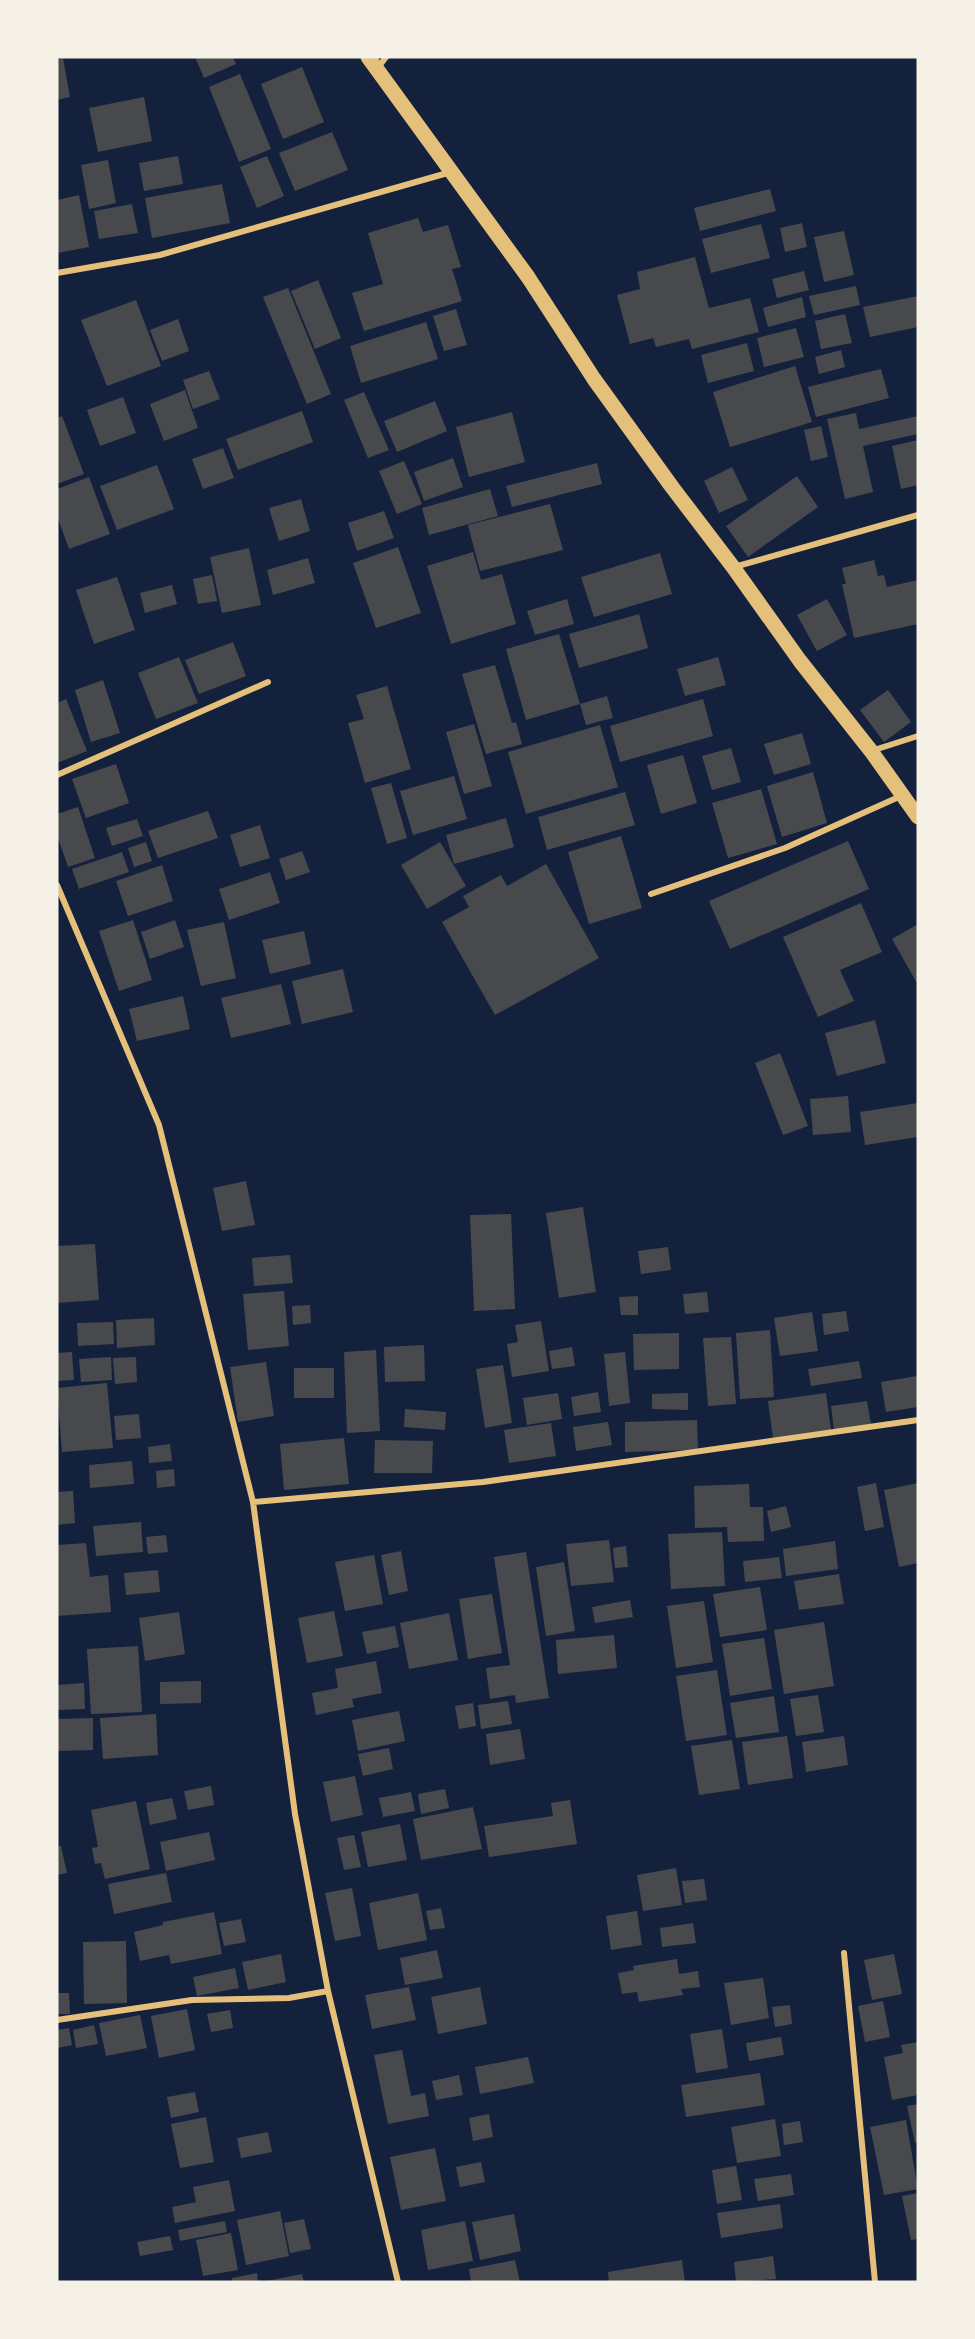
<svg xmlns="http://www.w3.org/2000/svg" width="975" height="2339" font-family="Figtree,sans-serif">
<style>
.building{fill:#48494c}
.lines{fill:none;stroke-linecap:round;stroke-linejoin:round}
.minor{stroke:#e5c07b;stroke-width:6}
.primary{stroke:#e5c07b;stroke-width:15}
</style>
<rect width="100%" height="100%" fill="#14213d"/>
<!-- building -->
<path class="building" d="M195,57H233L236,64L204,78Z
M63,58L70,97L57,100V60Z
M302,67L324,122L283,139L261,84Z
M240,74L271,149L239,162L209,87Z
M144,97L152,141L98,152L89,108Z
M332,132L348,170L295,191L279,153Z
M178,156L183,184L144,191L139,163Z
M267,156L284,196L257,208L240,167Z
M108,160L116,203L89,209L81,165Z
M222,184L230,223L152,238L145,198Z
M770,189L776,211L700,231L694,208Z
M79,195L89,247L57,253V200Z
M132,204L138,233L99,239L94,211Z
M418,218L423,232L448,225L461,267L452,269L462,301L364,331L352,293L383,284L368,233Z
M802,223L807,247L785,252L780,228Z
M761,224L770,258L711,273L702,239Z
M844,231L854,275L824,282L814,237Z
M695,257L709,308L750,298L759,332L692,349L689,339L656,347L653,338L630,344L617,295L640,289L637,272Z
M804,271L809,290L777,298L772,279Z
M318,280L341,338L315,349L291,291Z
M856,286L860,305L814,315L809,296Z
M288,288L331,394L307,404L263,297Z
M918,296V327L870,337L863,307Z
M802,297L806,317L768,327L763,308Z
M136,300L161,366L107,386L81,320Z
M456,309L467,345L444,351L433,316Z
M845,314L852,343L821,349L815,321Z
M178,319L189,351L162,361L150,330Z
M426,322L438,359L361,383L350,346Z
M796,328L804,357L764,367L757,338Z
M747,343L754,371L708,383L701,355Z
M841,350L845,367L819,374L815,357Z
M795,366L812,422L730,447L713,392Z
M881,369L889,398L816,417L808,387Z
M209,371L220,399L193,409L183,380Z
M185,390L198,428L164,441L150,404Z
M364,392L389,450L368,458L344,400Z
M123,397L136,433L100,446L87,410Z
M435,401L447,431L397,452L384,421Z
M302,411L313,442L238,470L226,439Z
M512,412L525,462L469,477L456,427Z
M856,413L859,429L918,416V434L863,446L873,492L845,499L827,419Z
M62,416L84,474L57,484V418Z
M821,426L828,457L811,461L804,430Z
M918,440V485L901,489L892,446Z
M223,448L234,478L203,489L192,459Z
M453,458L463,487L424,501L414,472Z
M404,461L422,504L397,514L379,471Z
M597,463L602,484L512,507L506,486Z
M157,465L174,509L117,530L100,486Z
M732,467L748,500L719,513L704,481Z
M797,476L818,507L748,557L726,526Z
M89,477L110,534L69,549L57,516V489Z
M490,489L498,516L429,535L422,508Z
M301,499L310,531L279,541L269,508Z
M550,504L563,550L480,571L468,525Z
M384,511L394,538L357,551L348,523Z
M398,547L421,613L376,628L353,563Z
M249,548L261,605L222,613L210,557Z
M473,552L481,580L502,574L516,624L451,644L427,566Z
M660,553L672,594L594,617L581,577Z
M308,558L315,583L273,595L267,570Z
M874,560L878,576L884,575L887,587L918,580V624L854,638L842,584H846L842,568Z
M212,575L217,601L198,604L193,579Z
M117,577L135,630L94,644L76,590Z
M172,585L177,604L145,613L140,593Z
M567,599L574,624L535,635L527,611Z
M827,599L847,635L817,651L797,615Z
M639,614L648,648L579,668L569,634Z
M559,634L580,704L607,696L613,718L586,725L580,704L526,720L506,649Z
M233,642L246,676L199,694L185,660Z
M179,657L198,703L156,719L138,673Z
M718,657L726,685L685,696L677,669Z
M495,665L512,723L516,722L522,744L486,754L462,674Z
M103,680L120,733L91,742L75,690Z
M387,686L411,769L365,783L348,723L364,719L356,695Z
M888,690L911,722L884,742L860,710Z
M66,699L87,751L57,763V703Z
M703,699L713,736L620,762L610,726Z
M474,724L492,786L464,794L446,732Z
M600,725L618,787L526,814L508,752Z
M802,733L811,764L774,775L764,744Z
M731,748L741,782L712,790L702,756Z
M683,755L697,803L661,814L647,765Z
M116,764L129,803L86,818L72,779Z
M813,772L827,823L782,837L767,786Z
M454,776L467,819L413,835L400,791Z
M391,783L407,838L387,844L371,788Z
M761,789L777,844L728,858L712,803Z
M625,792L635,825L547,850L538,817Z
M78,807L95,858L68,867L57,835V814Z
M208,811L218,838L158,858L148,831Z
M506,818L514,847L454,864L446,835Z
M137,819L143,836L112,846L106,828Z
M260,825L270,858L240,867L230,835Z
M621,836L642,908L589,924L568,852Z
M848,841L869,889L730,949L709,901Z
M146,842L152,861L134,867L128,848Z
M440,842L466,886L427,909L401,865Z
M302,851L310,872L286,880L279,859Z
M122,852L129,872L79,889L72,869Z
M546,864L599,958L495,1015L442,922L469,907L463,896L501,875L507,886Z
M162,865L173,901L128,916L116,881Z
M270,872L280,903L229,920L219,889Z
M861,903L882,952L840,970L854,1001L818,1017L783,937Z
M133,920L152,980L119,991L99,931Z
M175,920L184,947L150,959L141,932Z
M224,922L236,978L201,986L187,930Z
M918,924V985L892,939Z
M304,931L311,964L270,974L262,940Z
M343,969L353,1012L302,1024L292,981Z
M281,984L291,1024L231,1038L221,998Z
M183,996L190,1029L137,1041L129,1009Z
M875,1020L886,1063L837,1076L825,1033Z
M780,1053L808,1126L783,1135L755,1063Z
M848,1096L851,1132L813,1135L810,1099Z
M918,1103V1137L865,1145L860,1112Z
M246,1181L255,1225L222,1231L213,1188Z
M583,1207L596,1292L559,1298L546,1213Z
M511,1214L515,1309L474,1311L470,1215Z
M95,1244L99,1300L57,1303V1246Z
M668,1247L671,1270L641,1274L638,1251Z
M290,1255L293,1283L254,1286L252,1258Z
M284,1291L289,1346L248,1350L243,1294Z
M707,1292L709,1312L685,1314L683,1294Z
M638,1296V1315H621L619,1297Z
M310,1305L311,1323L293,1325L292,1306Z
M846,1311L849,1331L824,1335L822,1314Z
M812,1312L818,1351L780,1356L774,1318Z
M154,1318L155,1345L117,1348L116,1320Z
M541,1321L549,1371L512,1377L507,1344L518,1342L515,1325Z
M113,1322L114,1344L78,1346L77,1323Z
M770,1330L774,1397L740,1399L736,1333Z
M679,1333V1369L634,1370L633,1334Z
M731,1337L736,1404L708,1406L703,1338Z
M424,1345L425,1381L385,1382L384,1347Z
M572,1347L575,1366L552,1369L549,1351Z
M376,1350L380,1431L347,1433L344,1352Z
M72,1352L74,1380L57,1381V1353Z
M625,1352L630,1403L609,1406L604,1354Z
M111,1357L112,1380L81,1382L79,1359Z
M136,1357L137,1382L115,1384L113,1358Z
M859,1361L862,1378L811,1386L808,1369Z
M266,1362L274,1416L238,1422L230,1367Z
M503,1365L512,1423L485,1428L476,1369Z
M294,1368H334V1398H294Z
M917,1376L918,1407L886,1412L881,1382Z
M107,1383L113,1448L62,1452L57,1388Z
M598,1392L601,1412L574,1416L571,1397Z
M558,1393L562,1419L527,1425L523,1398Z
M688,1393V1410L652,1409V1394Z
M826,1393L831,1430L773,1438L768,1401Z
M867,1401L871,1424L834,1430L831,1406Z
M405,1409L446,1412L445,1430L404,1427Z
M139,1414L141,1438L116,1440L114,1416Z
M697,1420L698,1450L625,1452V1422Z
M608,1422L612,1445L576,1451L573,1427Z
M551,1423L556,1456L509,1463L504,1430Z
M344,1438L349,1484L284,1490L280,1444Z
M375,1440L433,1441L432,1473H374Z
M170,1444L172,1461L149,1463L148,1447Z
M132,1461L134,1484L90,1488L89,1465Z
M174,1469L175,1486L157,1488L156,1471Z
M876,1483L884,1527L865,1531L857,1487Z
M918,1483V1563L899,1567L884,1490Z
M749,1484L750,1507H763L764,1541L728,1542L727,1527L695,1528L694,1486Z
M73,1491L75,1523L57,1525V1492Z
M786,1506L791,1527L771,1532L767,1511Z
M141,1522L143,1552L96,1556L93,1526Z
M722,1532L725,1586L671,1589L668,1534Z
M166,1535L168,1552L148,1554L146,1537Z
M609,1540L614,1582L571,1586L566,1544Z
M835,1541L838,1569L786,1576L783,1549Z
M86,1543L90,1577L108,1575L111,1612L57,1616V1545Z
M626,1546L628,1567L615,1568L613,1548Z
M401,1551L408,1591L389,1595L381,1555Z
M526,1552L549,1698L516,1703L515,1695L490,1699L486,1668L510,1665L494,1557Z
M374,1555L383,1604L345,1611L335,1562Z
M779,1557L782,1578L745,1582L743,1561Z
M564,1562L575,1631L546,1636L536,1567Z
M158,1570L160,1592L126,1595L124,1573Z
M839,1574L844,1604L799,1610L794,1581Z
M760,1587L767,1630L720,1637L713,1594Z
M492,1594L502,1653L468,1659L459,1599Z
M630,1600L633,1617L595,1623L592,1607Z
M704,1601L713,1662L676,1668L667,1606Z
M334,1611L343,1656L307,1663L298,1618Z
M179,1612L185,1654L145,1661L139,1618Z
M449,1613L458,1660L409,1669L400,1623Z
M824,1622L834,1686L784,1694L774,1630Z
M395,1626L399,1647L367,1654L362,1632Z
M614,1635L617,1668L558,1674L556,1640Z
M764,1638L772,1689L730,1696L722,1644Z
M138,1646L142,1712L91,1714L87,1649Z
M376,1661L382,1693L352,1699L354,1707L316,1715L312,1693L338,1688L335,1669Z
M717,1670L727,1735L686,1741L676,1676Z
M201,1681V1703L160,1704V1682Z
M84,1683L85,1709L57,1710V1685Z
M818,1695L824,1732L796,1736L790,1699Z
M774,1696L779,1732L736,1738L730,1703Z
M508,1701L512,1724L481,1729L478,1705Z
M473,1703L476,1726L459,1729L455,1706Z
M399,1711L405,1741L358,1751L352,1720Z
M156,1714L158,1755L103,1759L100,1718Z
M93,1718V1750L57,1751V1719Z
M520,1729L525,1759L490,1765L486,1734Z
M787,1736L793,1778L748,1785L742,1742Z
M844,1736L848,1765L806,1772L802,1742Z
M732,1740L740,1789L699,1795L691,1746Z
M389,1748L393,1769L363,1776L358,1754Z
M355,1776L363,1815L331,1822L323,1782Z
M211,1786L214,1805L188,1810L184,1791Z
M445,1789L449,1808L421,1814L418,1794Z
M411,1792L415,1811L383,1817L379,1798Z
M172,1798L177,1819L150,1825L146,1803Z
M570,1800L577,1844L489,1857L484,1826L553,1816L551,1803Z
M136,1801L150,1869L105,1879L101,1863L95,1864L92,1848L98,1847L91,1810Z
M473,1807L482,1849L421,1860L413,1819Z
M400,1824L407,1860L368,1867L361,1832Z
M209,1832L215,1860L166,1871L160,1842Z
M354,1835L361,1867L344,1870L337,1838Z
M57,1846H61L67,1873L57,1875Z
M676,1868L682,1905L643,1911L637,1875Z
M166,1873L172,1902L114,1914L108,1884Z
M704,1879L707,1900L685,1903L682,1881Z
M352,1888L361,1936L335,1941L325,1893Z
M418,1893L427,1940L378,1950L369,1903Z
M441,1908L445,1928L430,1930L426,1911Z
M637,1911L642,1945L611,1950L606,1916Z
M214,1912L222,1954L171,1964L169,1955L140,1961L134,1932L163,1925V1922Z
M241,1919L246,1942L224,1946L219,1923Z
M693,1923L696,1943L662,1947L660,1928Z
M126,1941L127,2003L84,2004L83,1942Z
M437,1950L443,1978L405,1985L400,1958Z
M281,1954L286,1982L248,1990L242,1962Z
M894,1954L902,1994L872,2000L864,1960Z
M677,1959L679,1974L698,1971L700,1987L681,1989L683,1995L639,2002L637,1992L622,1994L618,1973L634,1970L633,1966Z
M235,1968L239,1988L197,1996L193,1977Z
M763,1978L769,2018L731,2025L724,1983Z
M409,1987L416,2020L372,2029L365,1995Z
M480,1987L487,2024L438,2034L431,1997Z
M57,1993H69L70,2014H57Z
M883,2001L890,2037L865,2042L858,2006Z
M790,2005L792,2024L775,2027L772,2007Z
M187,2009L195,2050L159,2058L151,2016Z
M230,2010L233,2028L211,2032L207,2014Z
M140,2015L147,2048L106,2056L99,2023Z
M94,2025L98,2044L76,2048L73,2030Z
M69,2028L72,2045L58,2048L57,2030Z
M722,2029L728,2068L696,2073L690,2034Z
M781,2037L784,2055L749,2061L746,2043Z
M918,2042V2095L892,2100L884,2057L903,2053L901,2045Z
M402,2050L411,2096L425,2093L429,2116L388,2124L374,2055Z
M528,2057L534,2083L480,2094L475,2067Z
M760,2073L765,2105L686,2117L681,2085Z
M459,2075L463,2095L436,2100L432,2081Z
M195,2092L199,2112L171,2118L167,2097Z
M918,2104V2143H915L907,2106Z
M489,2114L493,2137L473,2141L469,2118Z
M206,2117L214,2162L180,2168L171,2124Z
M775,2119L781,2156L737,2163L731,2127Z
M906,2120L918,2189L884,2195L870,2127Z
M800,2121L803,2142L784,2145L782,2124Z
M268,2132L272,2152L241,2158L237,2138Z
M435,2148L446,2201L401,2210L390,2157Z
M481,2162L485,2182L460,2187L456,2167Z
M736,2166L742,2200L717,2204L712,2170Z
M791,2174L794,2195L758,2201L754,2179Z
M229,2180L235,2211L175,2223L172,2207L196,2202L193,2187Z
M918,2193V2239L911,2240L902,2196Z
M780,2204L783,2228L721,2238L717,2213Z
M280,2211L289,2256L246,2265L237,2220Z
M514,2214L521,2251L480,2260L472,2222Z
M304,2219L311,2249L290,2253L284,2223Z
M225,2221L227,2232L180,2241L178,2230Z
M465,2221L473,2261L428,2270L421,2230Z
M231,2233L238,2270L203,2276L196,2240Z
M170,2236L173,2250L140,2256L137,2242Z
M773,2256L776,2279L736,2282L734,2262Z
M515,2260L520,2282H471L469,2269Z
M682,2260L685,2282H609L608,2272Z
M257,2273L258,2282H232V2278Z
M302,2274L304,2282H267V2281Z"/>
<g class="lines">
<!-- minor -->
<path class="minor" d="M377,69L386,57
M57,273L160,255L451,172
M734,567L918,515
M871,751L918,736
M57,775L268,682
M57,885L159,1125L253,1502L295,1814L328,1991L398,2282
M651,894L785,848L901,796
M253,1502L483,1482L918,1420
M844,1953L875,2282
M57,2020L192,2000L289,1998L328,1991"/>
<!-- primary -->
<path class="primary" d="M368,57L528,277L594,379L672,487L733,567L800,661L871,751L918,817"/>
</g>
<!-- border -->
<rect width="975" height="2339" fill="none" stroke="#f6f1e7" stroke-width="117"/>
</svg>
